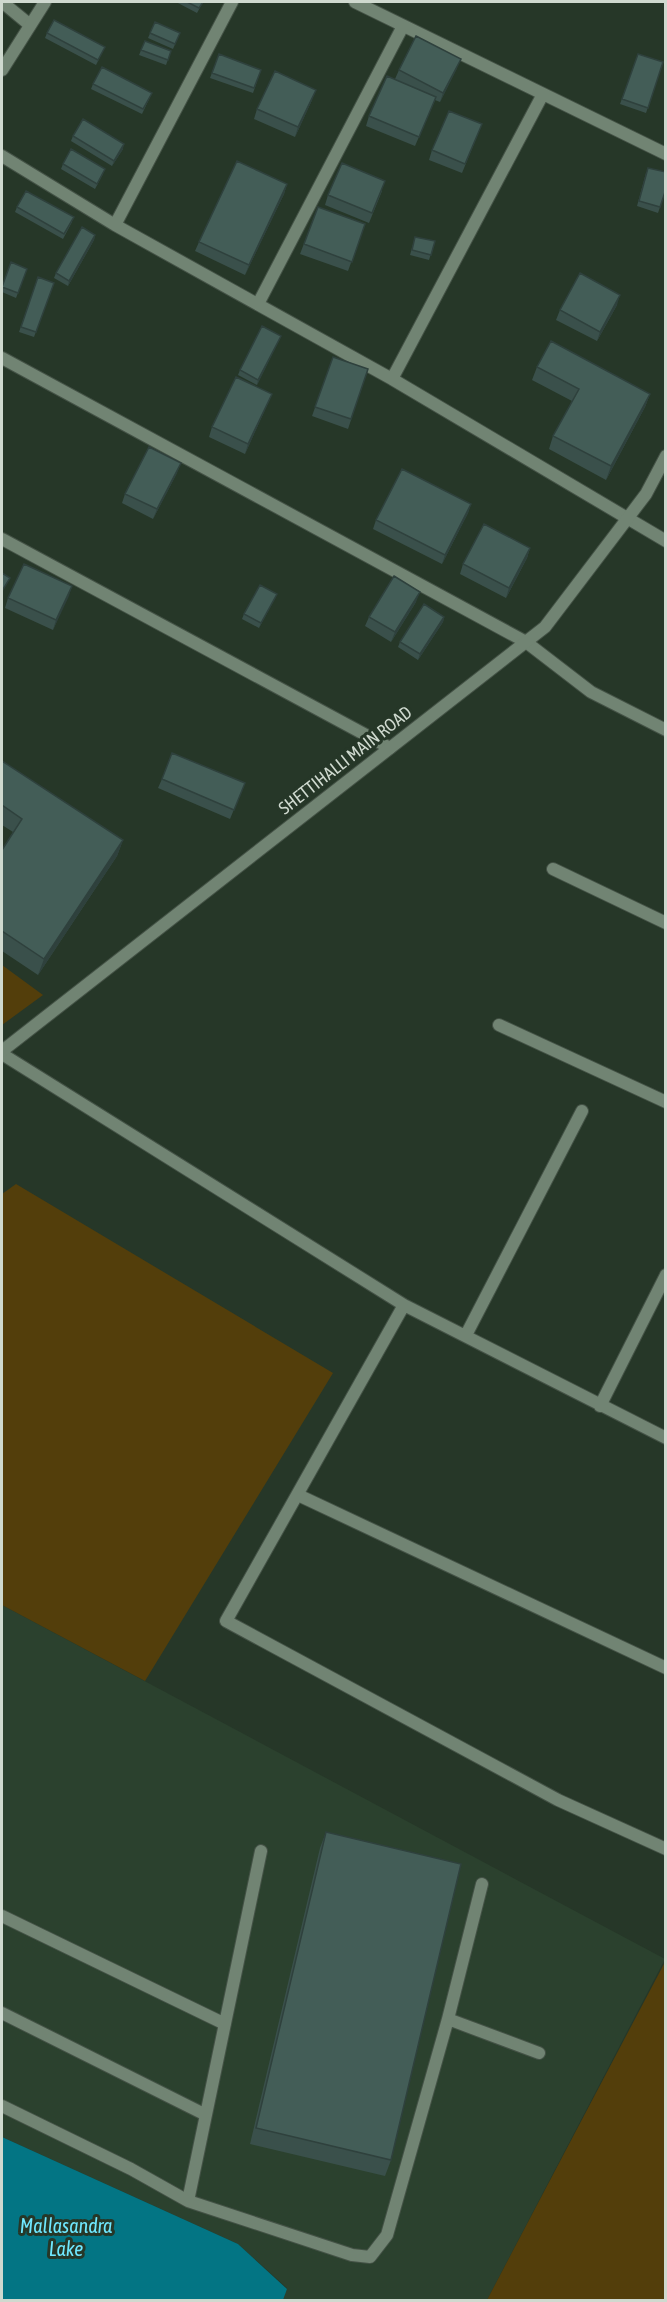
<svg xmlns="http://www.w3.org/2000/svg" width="667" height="2302" font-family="'Asap Condensed',sans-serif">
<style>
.built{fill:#2b412e}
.green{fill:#533e0b}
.water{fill:#037584}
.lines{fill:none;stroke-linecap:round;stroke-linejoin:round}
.service-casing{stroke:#445246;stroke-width:14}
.minor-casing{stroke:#445246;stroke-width:14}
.tertiary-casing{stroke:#445246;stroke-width:14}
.service{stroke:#718473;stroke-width:12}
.minor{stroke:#718473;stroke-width:12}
.tertiary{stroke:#718473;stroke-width:12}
.wall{fill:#3a504b}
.shaded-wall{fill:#2f413d}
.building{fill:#435d57;stroke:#2f413d;stroke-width:1.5}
.labels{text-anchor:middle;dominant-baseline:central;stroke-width:6;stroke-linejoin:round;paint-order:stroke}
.street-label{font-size:18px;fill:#cfd9cf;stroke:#263728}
.water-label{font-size:20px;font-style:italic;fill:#6fe8ff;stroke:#263728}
</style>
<rect width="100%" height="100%" fill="#263728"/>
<!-- built -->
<path class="built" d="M2,1605L665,1959L487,2300H283L287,2288L238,2244L2,2137Z"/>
<!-- green -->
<path class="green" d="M2,965L43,995L2,1025Z
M16,1184L333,1373L145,1681L2,1605V1194Z
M665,1962V2300H487Z"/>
<!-- water -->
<path class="water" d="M2,2137L238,2244L287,2289L283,2300H2Z"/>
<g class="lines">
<!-- service casing -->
<g class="service-casing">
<path id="service" d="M2,1916L225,2024
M2,2013L206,2115
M448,2019L482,1884
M2,2106L131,2169L188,2201L352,2255L370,2257L387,2235L448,2019L539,2053
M188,2201L261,1851"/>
</g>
<!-- minor casing -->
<g class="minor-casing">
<path id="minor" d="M2,2L30,25
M355,2L666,154
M2,156L115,225L392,379L666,541
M115,225L232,2
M258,304L403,26
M2,358L526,642L591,692L666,730
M392,379L543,94
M2,539L390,748
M553,869L666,923
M499,1025L666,1102
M2,1054L404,1305L666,1438
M404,1305L226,1621L558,1800L666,1849
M466,1335L582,1111
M600,1406L666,1275
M298,1495L666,1668"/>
</g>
<!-- tertiary casing -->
<g class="tertiary-casing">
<path id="tertiary" d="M2,70L45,2
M2,1051L545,627L646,494L666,456"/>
</g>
<!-- service -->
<use href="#service" class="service"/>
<!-- minor -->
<use href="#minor" class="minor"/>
<!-- tertiary -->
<use href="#tertiary" class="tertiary"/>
</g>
<!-- wall -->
<path class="wall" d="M176,2H203L197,13Z
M155,22L180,33L173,49L148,38Z
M47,33L105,47L96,65L45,38Z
M145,41L171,51L166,65L139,55Z
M219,54L261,70L253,93L210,78Z
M638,54L663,62L646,113L620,104Z
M457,68L440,102L435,100L415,146L366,126L369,116L395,79L399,70Z
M93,84L152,93L142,114L91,89Z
M312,100L295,137L254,119L257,109Z
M478,134L462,173L429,160L432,150Z
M73,136L123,149L112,166L71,141Z
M63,164L103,174L95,189L61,169Z
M646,173L666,189L658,213L637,206Z
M287,184L284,194L245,275L195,251L199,242Z
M382,191L369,223L325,205L328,195Z
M17,207L72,222L63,239L15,212Z
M318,207L365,224L348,271L300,254Z
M95,235L94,240L68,286L54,278L56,273Z
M415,237L435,241L429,260L410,255Z
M27,269L16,298L2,292V285Z
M38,277L54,283L34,337L19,332Z
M617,305L597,341L556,320L560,310Z
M281,336L257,385L238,375L240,370Z
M333,357L368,369L348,429L312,416Z
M537,367L650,394L645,407L606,480L549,449L553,436L572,401L532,380Z
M272,394L268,403L245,454L209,437L212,427Z
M177,473L153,519L122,503L125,494Z
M471,504L468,513L442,564L373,529L376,520Z
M530,548L527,558L506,598L460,574L463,564Z
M72,586L53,630L5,608L8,598Z
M277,594L259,628L242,619L244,614Z
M416,602L391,642L365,626L369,617Z
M444,617L443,622L418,660L398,647L400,642Z
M2,761L123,840L117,856L38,975L2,951V850L13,832L2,825Z
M162,779L245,783L230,819L158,788Z
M326,1832L391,2160L385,2176L250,2144L320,1848Z"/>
<!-- shaded-wall -->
<path class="shaded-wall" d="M461,59L457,68L440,102L443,93Z
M316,90L312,100L295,137L298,127Z
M124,144L123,149L112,166L114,161Z
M287,184L284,194L245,275L249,265Z
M95,235L94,240L68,286L69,281Z
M620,295L617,305L597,341L600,332Z
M281,336L279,341L257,385L258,380Z
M272,394L268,403L245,454L248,444Z
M650,394L645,407L606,480L611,466Z
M181,463L177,473L153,519L157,509Z
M471,504L468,513L442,564L445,555Z
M530,548L527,558L506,598L509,588Z
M72,586L69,596L53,630L56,620Z
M420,592L416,602L391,642L395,632Z
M277,594L275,599L259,628L261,623Z
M444,617L443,622L418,660L420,654Z
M123,840L117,856L38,975L44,959Z"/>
<!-- building -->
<path class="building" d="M187,2H203L199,8Z
M54,20L105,47L98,60L47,33Z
M155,22L180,33L175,44L150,33Z
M416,36L461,59L443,93L399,70Z
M145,41L171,51L168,60L141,50Z
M219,54L261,70L254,88L212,73Z
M638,54L663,62L648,108L622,99Z
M102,67L152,93L143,109L93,84Z
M275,71L316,90L298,127L257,109Z
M387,76L436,97L419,137L369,116Z
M449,111L482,124L465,164L432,150Z
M83,119L124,144L114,161L73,136Z
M71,149L105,169L97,184L63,164Z
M237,161L287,184L249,265L199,242Z
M342,163L385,181L372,213L328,195Z
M648,168L666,172V189L660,207L639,201Z
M26,191L74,217L64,234L17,207Z
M318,207L365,224L352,262L304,244Z
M82,227L95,235L69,281L56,273Z
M415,237L435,241L431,255L412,250Z
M11,262L27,269L18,293L2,287Z
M580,273L620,295L600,332L560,310Z
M38,277L54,283L36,332L21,327Z
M262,326L281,336L258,380L240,370Z
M551,341L650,394L611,466L553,436L579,389L537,367Z
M333,357L368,369L351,419L315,407Z
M236,377L272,394L248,444L212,427Z
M149,447L181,463L157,509L125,494Z
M402,469L471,504L445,555L376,520Z
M484,524L530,548L509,588L463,564Z
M24,564L72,586L56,620L8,598Z
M2,573L10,578L2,591Z
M394,576L420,592L395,632L369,617Z
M260,585L277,594L261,623L244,614Z
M424,604L444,617L420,654L400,642Z
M172,753L245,783L234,810L162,779Z
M2,761L123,840L44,959L2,931V850L22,819L2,805Z
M326,1832L461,1864L391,2160L256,2128Z"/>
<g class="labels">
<!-- street labels -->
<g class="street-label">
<text transform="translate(345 760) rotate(-38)">SHETTIHALLI MAIN ROAD</text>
</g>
<!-- water labels -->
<g class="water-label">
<text x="66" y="2225">Mallasandra<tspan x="66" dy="23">Lake</tspan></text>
</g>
</g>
<!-- border -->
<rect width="667" height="2302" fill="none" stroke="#cfd9cf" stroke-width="6"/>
</svg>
